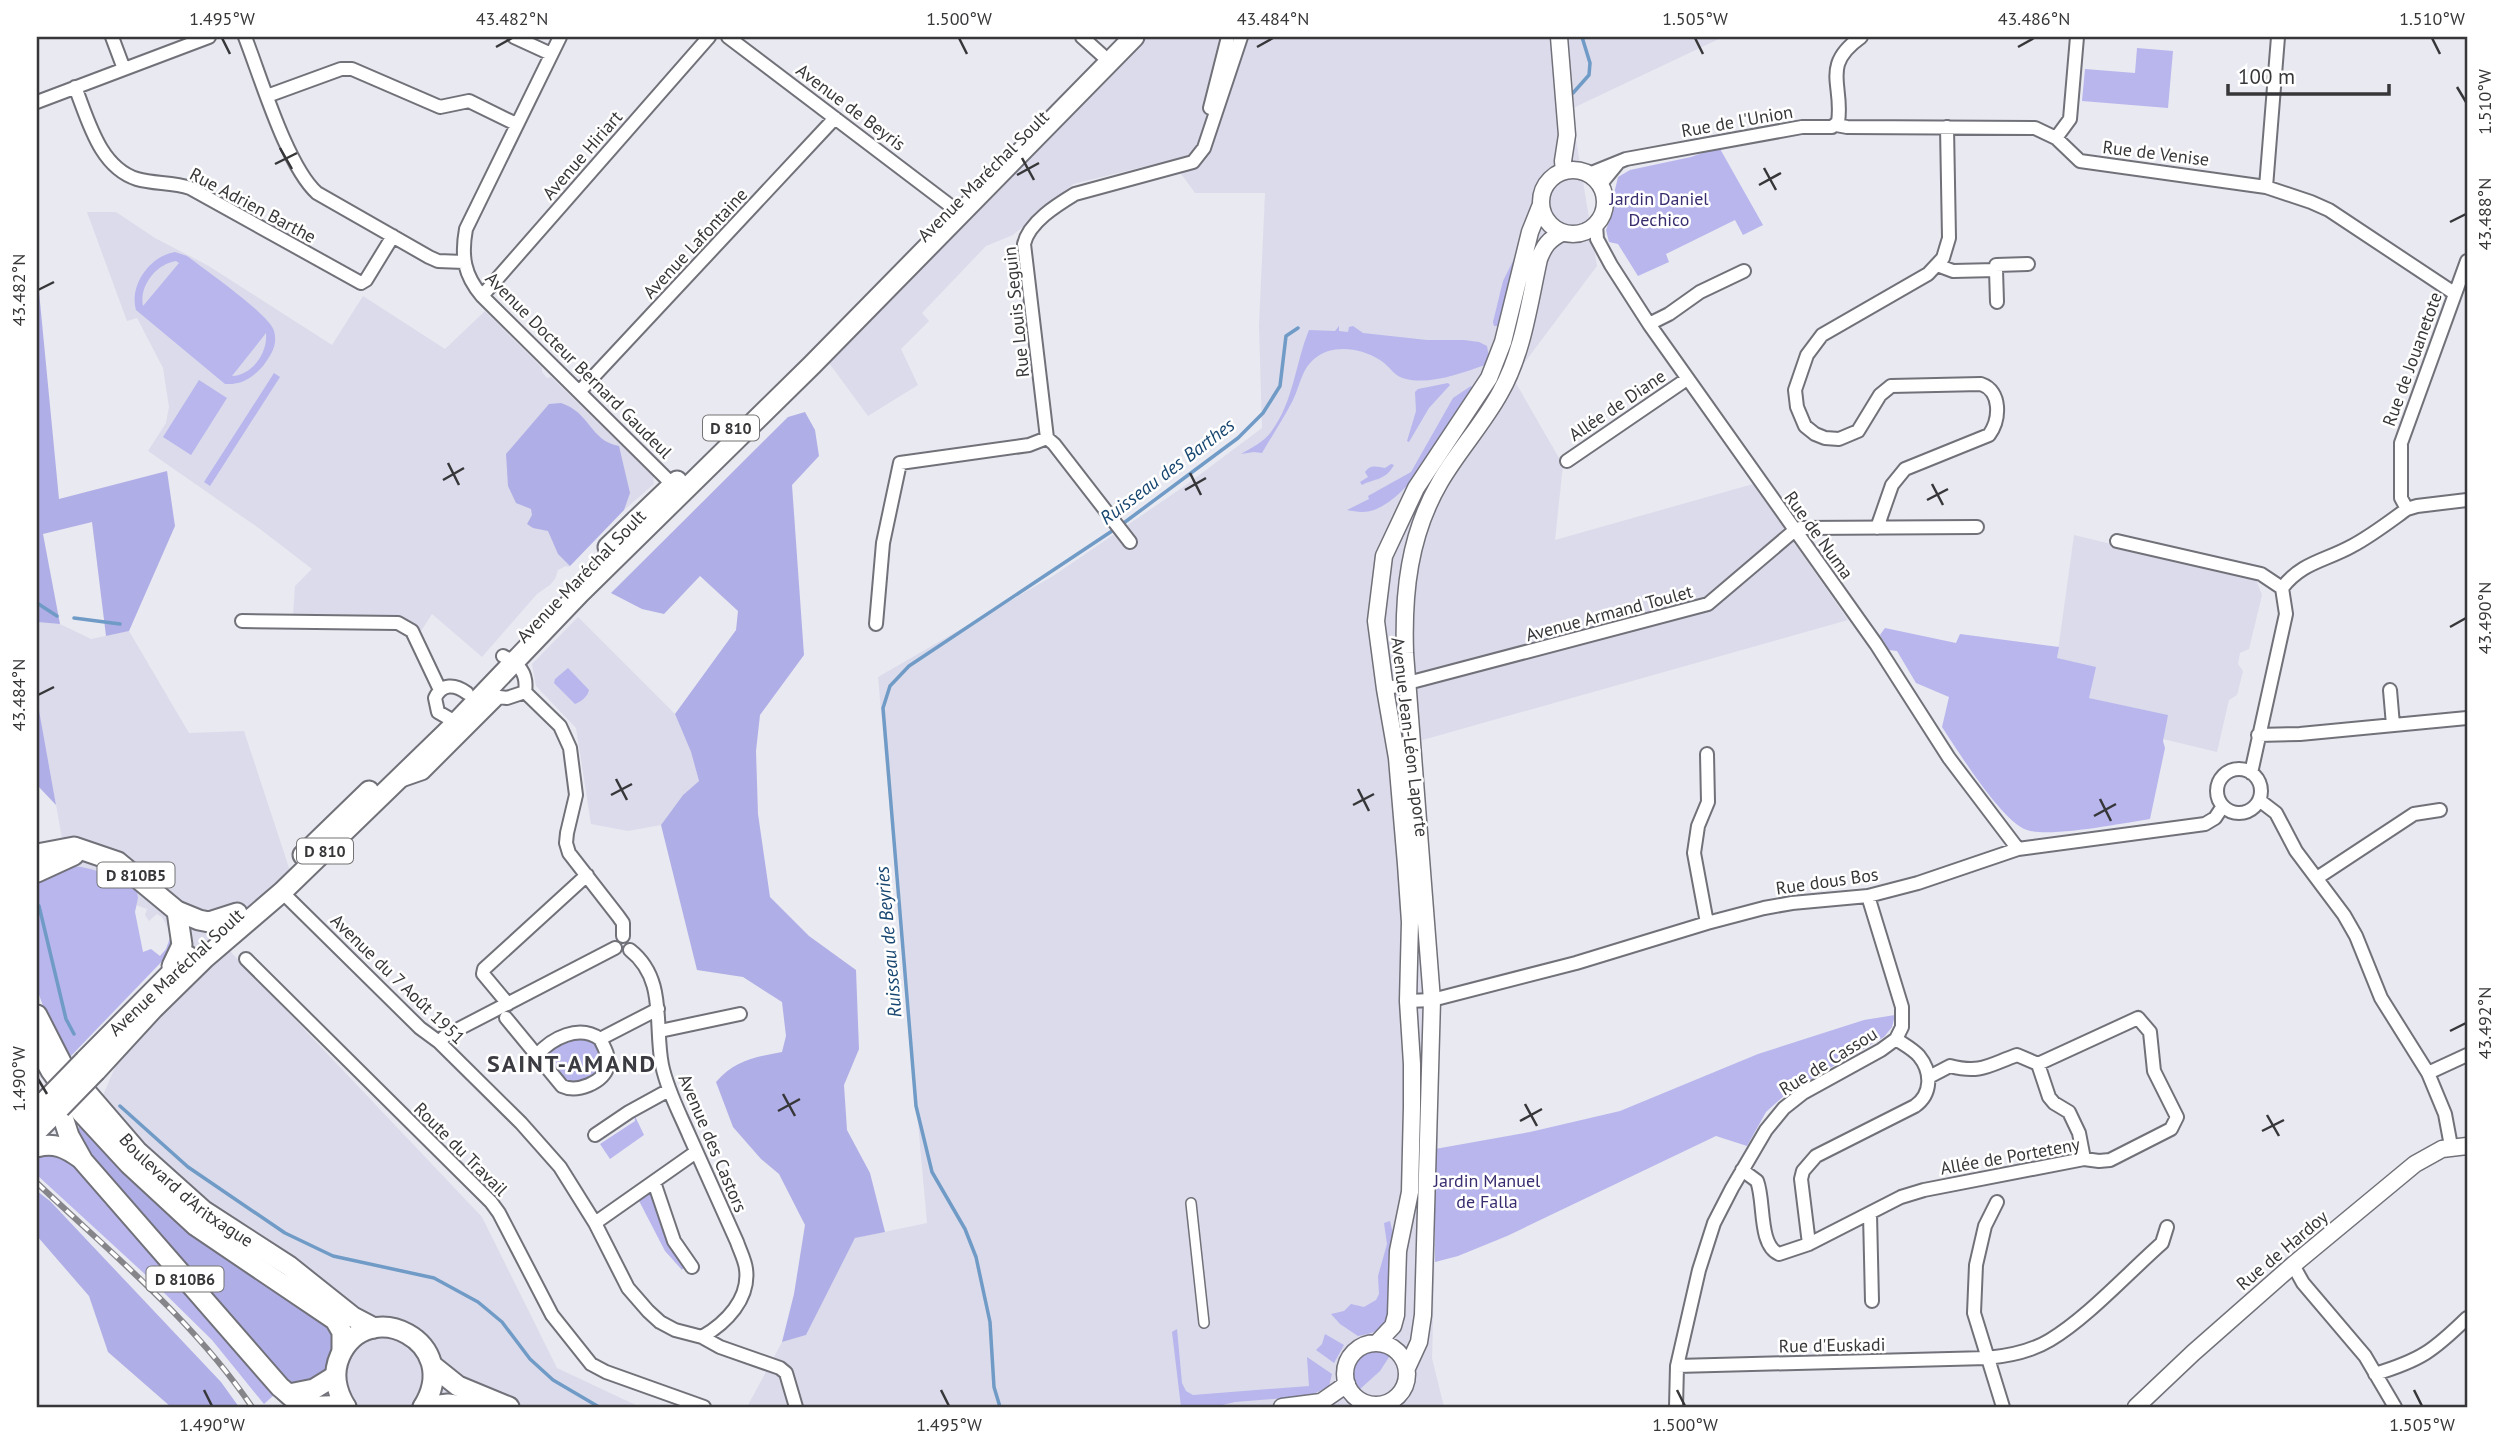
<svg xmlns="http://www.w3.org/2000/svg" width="2504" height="1444" font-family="'PT Sans',sans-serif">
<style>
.built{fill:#dbdbeb}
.green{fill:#b8b6ed;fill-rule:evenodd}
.forest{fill:#b0aee6}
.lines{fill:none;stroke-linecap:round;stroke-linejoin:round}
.stream{stroke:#709bc6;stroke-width:3.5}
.pedestrian-casing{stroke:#717179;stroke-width:12}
.minor-casing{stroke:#717179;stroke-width:16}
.tertiary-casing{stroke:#717179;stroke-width:19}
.primary-casing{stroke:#717179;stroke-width:23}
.pedestrian{stroke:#fff;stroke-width:9}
.minor{stroke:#fff;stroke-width:12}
.tertiary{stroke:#fff;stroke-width:16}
.primary{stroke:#fff;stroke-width:19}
.rail-casing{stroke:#85858a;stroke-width:6}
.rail{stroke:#fff;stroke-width:3.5;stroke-dasharray:10;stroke-linecap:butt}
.primary-bridge-casing{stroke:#717179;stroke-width:23;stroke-linecap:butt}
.primary-bridge{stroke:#fff;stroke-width:19}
.ticks{fill:none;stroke:#37373a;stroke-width:2.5}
.labels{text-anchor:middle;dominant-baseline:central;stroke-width:5;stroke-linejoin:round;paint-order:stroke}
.shield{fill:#fff;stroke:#737375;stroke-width:2}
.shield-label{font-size:16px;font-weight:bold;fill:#37373a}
.street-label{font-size:18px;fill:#37373a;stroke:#fff}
.park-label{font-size:18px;fill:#372d6f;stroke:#fff}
.water-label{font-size:19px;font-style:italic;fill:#174670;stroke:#fff}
.district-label{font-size:24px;font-weight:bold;letter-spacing:2px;fill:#3b3b42;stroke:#fff}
.neatline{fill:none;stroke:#37373a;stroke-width:2.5}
.ticks-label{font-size:18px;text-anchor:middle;fill:#37373a}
</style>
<rect width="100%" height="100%" fill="#e9e9f1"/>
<!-- built -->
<path class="built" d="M1142,37H1723L1571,109L1597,266L1513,378L1563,465L1555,540L1753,484L1848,620L1419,741L1438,1006V1139L1432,1358L1444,1407H747L782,1342L806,1335L855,1238L927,1223L878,677L1053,576L1186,485L1262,428L1259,326L1265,193H1195L1171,160L1073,184L1013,235L986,246L922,313L929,321L901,349L918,385L868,416L829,363Z
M87,212H116L155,238L207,265L332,345L363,296L445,349L485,311L542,368V372L547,378L551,377L653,476L654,484L624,510L569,567L566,566L558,570L555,579L550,585L537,594L482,657L432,614L421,631L293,616L295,586L312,569L260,529L148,451L166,423L169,407L163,368L137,318L127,321Z
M2074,535L2256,579L2262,595L2249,649L2240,653L2238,664L2243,671L2237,695L2229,700L2217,752L2163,739L2167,715L2088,698L2057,658Z
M578,617L675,714L691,752L699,781L683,795L661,825L628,831L591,824L576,728L536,686L532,664Z
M37,622L60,624L91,639L129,631L189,733L244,731L295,886L229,950L482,1217L557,1368L640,1407H331L329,1326L101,1100L135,1020L186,970L175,937L170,938V932L162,917L157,914L149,921L145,915L147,909L136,905L138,898L137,891L103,872L67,866L37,699Z"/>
<!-- green -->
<path class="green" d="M2137,48L2173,51L2168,108L2082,101L2085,69L2135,73Z
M1719,147L1763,225L1743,235L1735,220L1666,254L1669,262L1638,276L1618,244L1609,242L1606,230L1614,209V194L1618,177L1630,170L1691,157Z
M1518,251L1501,322L1498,326H1494L1493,322L1503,281Z
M175,252L187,256C204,269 270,315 274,331C278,345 271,355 263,366C252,378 242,385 225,384L136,310C129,285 150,256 175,252ZM176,261L179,263L143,306C139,286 156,264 176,261ZM266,333C268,353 252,375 232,376Z
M1339,326V331L1348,332L1349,327L1353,326L1363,333L1427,340H1464L1479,342L1487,346L1489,357L1485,365C1462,373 1430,385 1406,379C1394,377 1390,366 1380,360C1362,348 1332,343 1314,359C1301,370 1300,387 1292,402C1283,419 1272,436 1262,453L1254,452L1241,454C1251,448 1264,442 1271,432C1294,401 1295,364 1309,330L1335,331Z
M274,373L280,377L210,486L204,482Z
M199,380L227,398L191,455L163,437Z
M1448,383L1450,385L1429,408L1409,442L1407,441L1416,411L1415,392L1418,389Z
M1471,386L1474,389C1451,424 1413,496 1374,510C1366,513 1356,512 1347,510L1369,499L1368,496L1411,472L1453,398Z
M1391,464L1394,465C1385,481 1375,478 1362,485L1360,482L1368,477L1365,472C1371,464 1377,467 1385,468Z
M1885,628L1956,643L1960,634L2059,647L2057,658L2096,667L2089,698L2168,715L2163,741L2165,748L2150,819C2123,823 2050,838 2027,830C2002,822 1958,751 1942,727L1949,697L1916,683L1897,651L1889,650L1880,635Z
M568,668L589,690C588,696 581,702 575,704L554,683L555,679Z
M67,866C93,866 115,877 137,891L138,898L135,912L143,952L151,949L160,956L166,949L170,938L176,937L170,953L68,1059L48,1020L37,989V880Z
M1895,1015L1892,1027L1884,1037L1787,1093L1766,1112L1747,1146L1716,1136L1507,1236L1458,1256L1435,1262V1149L1530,1132L1620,1111L1758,1054L1864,1020Z
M565,1037L593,1038L603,1049L602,1072L576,1087L564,1080L546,1055L548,1046Z
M634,1114L644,1135L610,1159L600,1144L635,1121Z
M43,1154H59L71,1162L274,1395L264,1404L212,1340L148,1277L37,1175V1157Z
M650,1189L686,1264L682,1270L665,1251L637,1197Z
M1390,1221L1393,1234L1388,1317C1382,1332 1372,1333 1358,1336L1340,1324L1331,1314L1344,1311L1351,1304L1364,1307L1376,1300L1379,1294L1378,1276L1387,1244L1384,1223Z
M1177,1329L1182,1383L1186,1391L1193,1395L1309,1386L1307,1357L1332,1374L1329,1386L1310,1396L1235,1402L1214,1407H1181L1172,1332Z
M1325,1334L1344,1345L1334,1363L1316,1350L1322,1344Z
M1373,1351H1383L1391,1354L1380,1371L1359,1390C1346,1373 1355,1357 1373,1351Z"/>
<!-- forest -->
<path class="forest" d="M37,271L59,499L167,471L175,526L129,631L106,636L92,522L43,534L60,624L37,622Z
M561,403C590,412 590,441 619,446L630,493L624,510L570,566L558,554L548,531L533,528L527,524L532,515L531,509L516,503L508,486L506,454L549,404Z
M805,412L815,430L819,456L792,485L804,655L760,715L756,751L758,814L770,897L809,936L856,970L859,1049L844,1085L847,1130L870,1173L885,1232L855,1238L806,1335L782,1342L794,1294L805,1225L779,1174L761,1159L733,1127L716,1082C735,1060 755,1057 782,1052L786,1036L782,1002L743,977L697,970L661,825L683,795L699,781L691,752L675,714L736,630L738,611L700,576L664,614L642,609L611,593L788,417Z
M37,699L56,805L37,785Z
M79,1125L146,1192L329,1326C337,1342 333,1356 329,1372L313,1383L294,1387L200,1285L85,1153L78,1138Z
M37,1191L50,1201L221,1382L239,1407H171L108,1352L89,1296L37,1236Z"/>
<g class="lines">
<!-- stream -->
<path class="stream" d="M1573,93L1589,75L1590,63L1582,37
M1121,525L1238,438L1263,413L1280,386L1286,336L1298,328
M37,603L57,616
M74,618L120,624
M39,906L66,1019L74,1034
M120,1106L188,1167L285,1233L333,1256L434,1278L478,1302L502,1322L530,1359L553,1380L599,1407
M1000,1407L994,1387L990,1322L976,1257L965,1229L932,1172L916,1106L883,708L890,686L909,666L1115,529"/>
<!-- pedestrian casing -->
<g class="pedestrian-casing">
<path id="pedestrian" d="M1191,1203L1204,1323"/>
</g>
<!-- minor casing -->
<g class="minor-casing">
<path id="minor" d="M112,37L124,69
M245,37C261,78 287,166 317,193L429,257L438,261L464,262
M514,37L551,54
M560,37L466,229C461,256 464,275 482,296L673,485
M728,37L952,207
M1082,37L1102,55
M75,87C88,119 99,167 137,179C154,184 173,182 190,188L361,283L366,280L393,236
M267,96L341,69H352L440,107L469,101L516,124
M37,102L209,37
M1210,108L1228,37
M1836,125L1847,127L2035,128L2056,138L2080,161L2266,187L2311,202L2329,210L2454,293
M2056,138L2070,119L2077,37
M1589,174L1626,159L1802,127H1832L1838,122C1844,85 1820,66 1861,37
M1600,185L1618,163
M2266,187L2278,37
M1596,225L1597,239L1611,265L1649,324L1876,644L1949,758L2018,849
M1937,265L1953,271L1996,270V265L2028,264
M1996,270L1997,302
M482,296L709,37
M1649,324L1669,314L1700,292L1744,271
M580,391L835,118
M1567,461L1687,379
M2407,509L2401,498V443L2467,261
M1877,528L1892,485L1905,469L1989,435C2000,420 2002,391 1981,384L1891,386L1880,395L1858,431L1839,439L1825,438L1815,434L1805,426L1797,407L1795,390L1807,355L1822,335L1928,274L1943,258L1949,238L1947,127
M2117,541L2261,574L2282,588
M1130,542L1054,444L1047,438L1024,244C1029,222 1057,205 1075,194L1193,162L1204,148L1241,37
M242,621L398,623L412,631L440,690
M876,624L883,543L900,463L1029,445L1047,438
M503,656C519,664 528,673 525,692
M1385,689L1708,604L1795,530L1800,528L1977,527
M2390,690L2393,725
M525,692L560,726L570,748L576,795L567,833L566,843L569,853L618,916L623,923V936
M492,696L507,698L525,692
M457,723L438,712L435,698C442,683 455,684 467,693
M2258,735L2300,734L2467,718
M1707,754L1708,802L1698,826L1694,853L1707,923
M2217 791a22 22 0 1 1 44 0a22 22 0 1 1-44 0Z
M2251,773L2286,614L2282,588C2302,562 2325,561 2352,546C2371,536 2389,522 2407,509L2417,506L2467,500
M400,781L423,773L499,697
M2259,800L2276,813L2296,851L2344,915L2356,936L2381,998L2428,1073L2445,1114L2451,1146
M2317,878L2414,814L2440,810
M282,892L420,1028L439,1042L521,1123L560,1167L595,1223L628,1288L648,1311L660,1322L675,1330L702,1337L720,1347L780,1368L786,1373L796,1407
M630,950C667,979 654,1025 662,1065C667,1089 679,1112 689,1135C705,1171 721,1206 737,1242C740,1251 745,1260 746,1269C750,1299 726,1323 702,1337
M246,959L491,1202L499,1213L552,1315L591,1364L606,1372L704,1407
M1408,1001L1432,1000L1576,963L1707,923L1764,908L1792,903L1868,896L1918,883L2018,849L2205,824L2215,818L2223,806
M508,1004L483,974L484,969L587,875
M506,1018L562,1086C577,1093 603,1083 608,1066C610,1057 604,1047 600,1039L658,1009
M660,1031L740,1014
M439,1042L445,1036L615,948
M537,1055C552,1038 579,1024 600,1039
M2038,1064L2049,1097L2054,1103L2069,1112L2079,1133L2084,1159
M2428,1073L2467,1055
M1929,1077L1950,1066C1981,1074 1989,1065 2017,1055L2038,1064
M595,1135L629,1112L669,1090
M1742,1170L1757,1181C1765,1201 1758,1245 1779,1254L1809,1244L1901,1197L1924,1190L2084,1159L2099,1161L2110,1160L2171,1129L2177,1117L2154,1071L2150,1032L2138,1018L2038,1064
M654,1182L674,1241L692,1267
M1997,1202L1985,1226L1976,1265L1974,1313L2003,1407
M1870,1214L1872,1301
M595,1223L696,1152
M1809,1244L1801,1179L1803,1171L1816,1156L1915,1106C1932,1094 1932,1072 1919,1056C1913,1049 1903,1044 1896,1039
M2293,1265L2303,1283L2365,1356L2395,1407
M1677,1366L1987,1358C2008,1356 2032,1351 2050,1340C2087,1318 2129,1272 2162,1243L2167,1227
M2375,1374C2421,1360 2433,1351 2467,1318
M1676,1407L1677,1366L1699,1270L1714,1223L1732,1188L1766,1130L1784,1108L1803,1093L1881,1050L1896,1039L1902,1027V1007L1868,896"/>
</g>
<!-- tertiary casing -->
<g class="tertiary-casing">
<path id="tertiary" d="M1559,37L1567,135L1563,161L1564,171
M1541 202a32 32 0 1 1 64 0a32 32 0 1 1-64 0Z
M1345 1374a31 31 0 1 1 62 0a31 31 0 1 1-62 0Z
M1377,1343L1393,1326L1396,1315L1398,1251L1410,1192L1412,1107V1064L1408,1001L1410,922L1406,864L1397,758L1385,689L1376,621L1384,556L1416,488L1489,378L1503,342L1530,232L1540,207
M1407,1368L1419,1342L1423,1315L1432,1000L1405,653C1403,593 1409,535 1440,482C1458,451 1483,424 1500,393C1523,353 1529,304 1539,259C1544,246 1549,239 1562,233
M1282,1407L1321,1402L1347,1384
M2136,1407L2193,1353L2293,1265L2415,1164L2442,1149L2467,1146"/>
</g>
<!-- primary casing -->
<g class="primary-casing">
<g id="primary">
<path d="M608,547L677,481"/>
<path d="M37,854L74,847L118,862L177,911L199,920L209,922L237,913"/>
<path d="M303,855L369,791"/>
<path d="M37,872L74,855"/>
<path d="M172,966L182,945L177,911"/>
<path id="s1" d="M37,1015L62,1064L137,1151L204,1211L289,1266L353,1317L374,1328"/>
<path d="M37,1045L51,1071L81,1112L129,1164L196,1226L335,1320L342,1332V1350"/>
<path d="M85,1060L188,956"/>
<path d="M96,1071L153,1009L205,958L282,892L449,730L580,593L812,365L1134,37"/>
<path d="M60,1108L69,1136L83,1161L280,1387C289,1394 297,1405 310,1406C322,1407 333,1404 346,1407"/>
<path d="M37,1109L49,1097"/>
<path d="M37,1131L60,1108"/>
<path d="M37,1147C54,1142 66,1148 80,1158"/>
<path d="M433,1366L458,1386L509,1407"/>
<path d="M289,1394L314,1389L335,1376"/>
<path d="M346,1407C336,1391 332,1374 340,1356C368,1294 464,1342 423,1407"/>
<path d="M423,1407L448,1404L471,1407"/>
</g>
</g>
<!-- pedestrian -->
<use href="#pedestrian" class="pedestrian"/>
<!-- minor -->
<use href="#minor" class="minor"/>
<!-- tertiary -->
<use href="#tertiary" class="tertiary"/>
<!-- primary -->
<use href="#primary" class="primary"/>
<!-- rail casing -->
<g class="rail-casing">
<path id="rail" d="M37,1183C112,1254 194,1321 252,1407"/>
</g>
<!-- rail -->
<use href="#rail" class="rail"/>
<!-- primary-bridge casing -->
<g class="primary-bridge-casing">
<path id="primary-bridge" d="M49,1097L85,1060
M60,1108L96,1071"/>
</g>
<!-- primary-bridge -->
<use href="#primary-bridge" class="primary-bridge"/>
</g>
<!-- ticks -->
<path class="ticks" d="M222,38L230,54M959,38L967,54M1695,38L1703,54M2432,38L2440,54M496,47L512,38M1257,47L1273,38M2018,47L2034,38M2457,87L2466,102M280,148L292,169M1022,158L1034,180M275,164L297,153M1764,168L1776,190M1017,175L1039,163M1759,185L1781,173M2450,222L2466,214M38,290L54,282M448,463L459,485M1190,473L1201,495M443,480L464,468M1932,484L1943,505M1185,490L1206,478M1927,500L1948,489M2450,627L2466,618M38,695L54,687M616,779L627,800M1358,789L1369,811M611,795L632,784M2100,799L2111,821M1353,805L1374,794M2094,816L2116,804M2450,1031L2466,1023M38,1079L47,1094M783,1094L795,1116M1525,1104L1537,1126M778,1111L800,1099M2267,1115L2279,1136M1520,1121L1542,1109M2262,1131L2284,1120M204,1390L212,1406M941,1390L949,1406M1677,1390L1685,1406M2414,1390L2422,1406"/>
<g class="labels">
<!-- shield labels -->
<g class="shield">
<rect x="703" y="415.5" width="56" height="25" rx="5"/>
<rect x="297" y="838.5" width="56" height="25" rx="5"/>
<rect x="97.5" y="862.5" width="77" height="25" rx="5"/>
<rect x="146.5" y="1266.5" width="77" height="25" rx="5"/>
</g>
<g class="shield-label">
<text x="731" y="428">D 810</text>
<text x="325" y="851">D 810</text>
<text x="136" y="875">D 810B5</text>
<text x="185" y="1279">D 810B6</text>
</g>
<!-- street labels -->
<g class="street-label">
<text transform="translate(851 107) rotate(37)">Avenue de Beyris</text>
<text transform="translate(1737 121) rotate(-10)">Rue de l'Union</text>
<text transform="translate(2156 153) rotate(7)">Rue de Venise</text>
<text transform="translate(582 155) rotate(-49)">Avenue Hiriart</text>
<text transform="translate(983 176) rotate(-45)">Avenue Maréchal Soult</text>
<text transform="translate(253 205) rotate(28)">Rue Adrien Barthe</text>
<text transform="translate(695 243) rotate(-47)">Avenue Lafontaine</text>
<text transform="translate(1016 312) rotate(-96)">Rue Louis Seguin</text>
<text transform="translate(2412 359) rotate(-70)">Rue de Jouanetote</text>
<text transform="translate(579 365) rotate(45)">Avenue Docteur Bernard Gaudeul</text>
<text transform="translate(1617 405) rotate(-34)">Allée de Diane</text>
<text transform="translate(1819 535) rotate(54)">Rue de Numa</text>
<text transform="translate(581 576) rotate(-46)">Avenue Maréchal Soult</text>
<text transform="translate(1609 613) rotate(-15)">Avenue Armand Toulet</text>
<text transform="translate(1410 737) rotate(83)">Avenue Jean-Léon Laporte</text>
<text transform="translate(1827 881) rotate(-8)">Rue dous Bos</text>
<text transform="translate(176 972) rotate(-43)">Avenue Maréchal Soult</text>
<text transform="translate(398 979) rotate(44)">Avenue du 7 Août 1951</text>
<text transform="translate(1828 1061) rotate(-32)">Rue de Cassou</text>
<text transform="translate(713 1143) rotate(67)">Avenue des Castors</text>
<text transform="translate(461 1149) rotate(45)">Route du Travail</text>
<text transform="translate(2010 1156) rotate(-10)">Allée de Porteteny</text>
<text stroke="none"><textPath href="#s1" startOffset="233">Boulevard d'Aritxague</textPath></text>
<text transform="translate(2282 1250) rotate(-40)">Rue de Hardoy</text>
<text transform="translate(1832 1345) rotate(-1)">Rue d'Euskadi</text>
</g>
<!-- park labels -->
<g class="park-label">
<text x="1659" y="198">Jardin Daniel<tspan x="1659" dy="21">Dechico</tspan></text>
<text x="1487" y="1180">Jardin Manuel<tspan x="1487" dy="21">de Falla</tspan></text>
</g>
<!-- water labels -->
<g class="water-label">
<text transform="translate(1167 471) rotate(-37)">Ruisseau des Barthes</text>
<text transform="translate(888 942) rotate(-95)">Ruisseau de Beyries</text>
</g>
<!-- district labels -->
<g class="district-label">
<text x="572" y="1063">SAINT-AMAND</text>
</g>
</g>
<!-- border -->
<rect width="2504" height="1444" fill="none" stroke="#ffffff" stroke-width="77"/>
<!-- scale -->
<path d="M2228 84v10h161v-10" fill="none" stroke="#37373a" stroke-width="3.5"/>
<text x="2238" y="84" font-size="21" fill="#37373a" stroke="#ffffff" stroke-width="5" paint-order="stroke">100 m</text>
<rect x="38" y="38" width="2428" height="1368" class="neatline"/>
<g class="ticks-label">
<text x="222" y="25">1.495°W</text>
<text x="512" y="25">43.482°N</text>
<text x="959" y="25">1.500°W</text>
<text x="1273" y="25">43.484°N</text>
<text x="1695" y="25">1.505°W</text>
<text x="2034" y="25">43.486°N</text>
<text x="2432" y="25">1.510°W</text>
<text transform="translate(2485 102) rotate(-90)" y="6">1.510°W</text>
<text transform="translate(2485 214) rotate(-90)" y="6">43.488°N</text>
<text transform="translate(19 290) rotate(-90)" y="6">43.482°N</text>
<text transform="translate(2485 618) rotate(-90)" y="6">43.490°N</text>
<text transform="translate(19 695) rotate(-90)" y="6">43.484°N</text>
<text transform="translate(2485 1023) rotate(-90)" y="6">43.492°N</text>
<text transform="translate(19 1079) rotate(-90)" y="6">1.490°W</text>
<text x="212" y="1431">1.490°W</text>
<text x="949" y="1431">1.495°W</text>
<text x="1685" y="1431">1.500°W</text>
<text x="2422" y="1431">1.505°W</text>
</g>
</svg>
